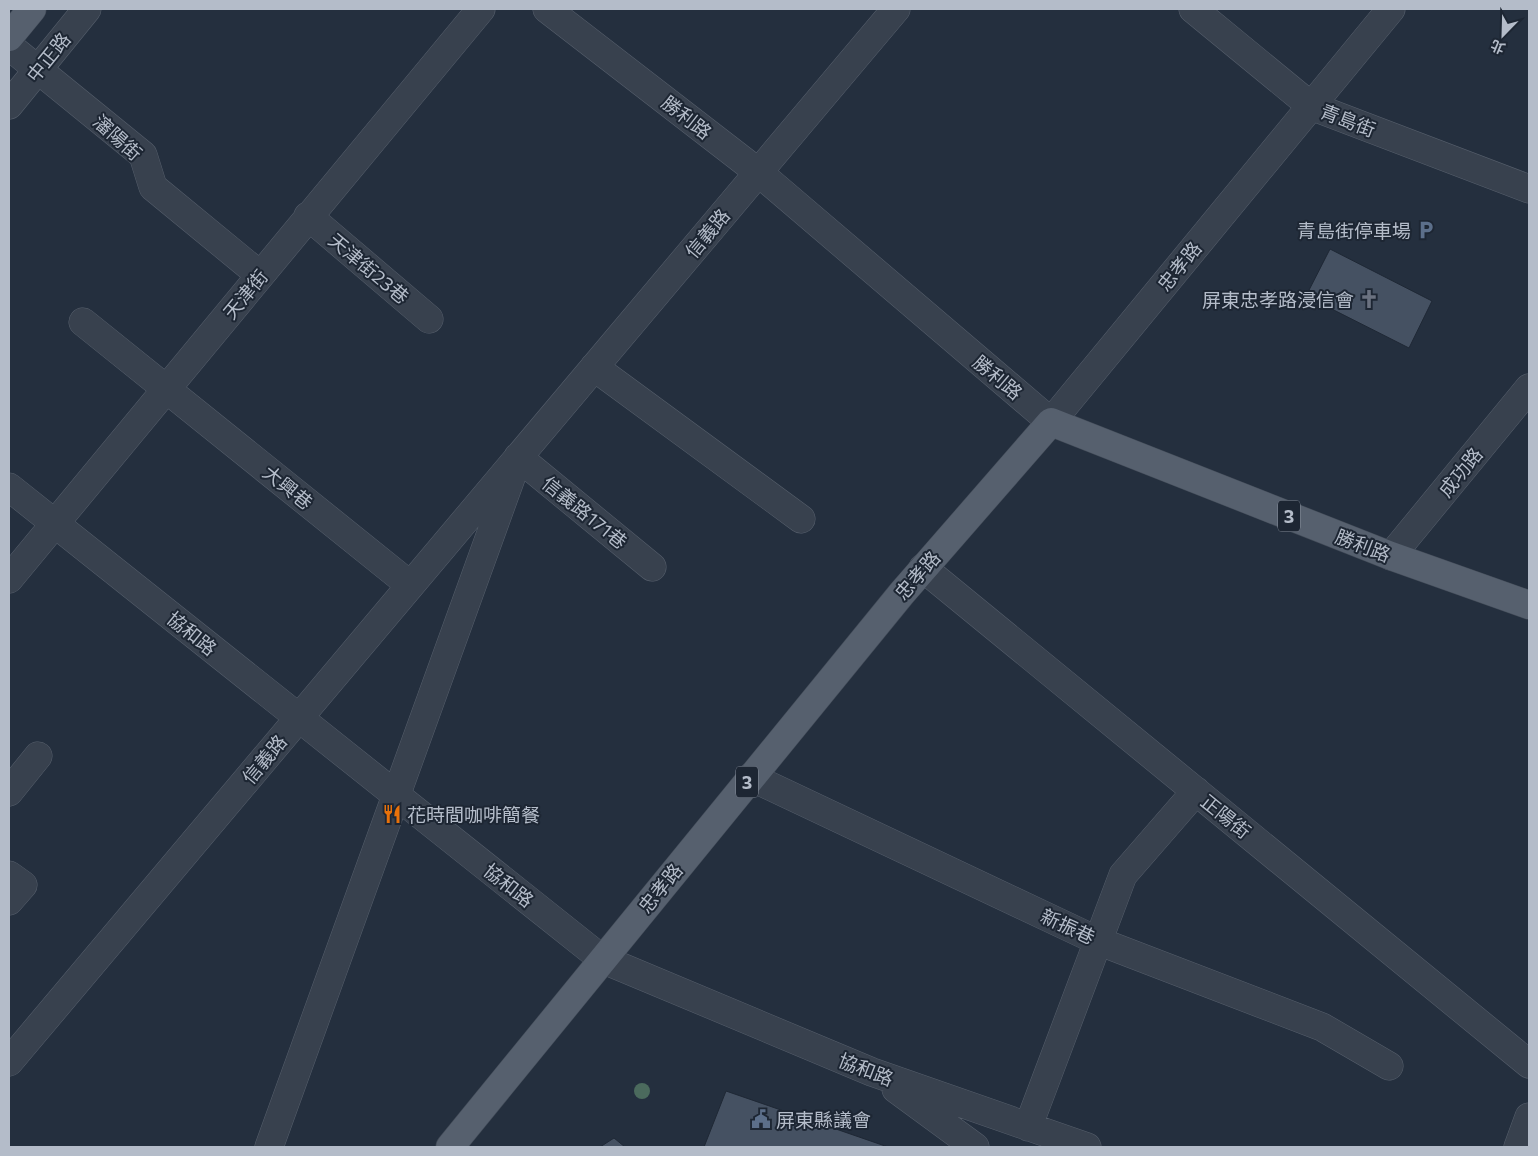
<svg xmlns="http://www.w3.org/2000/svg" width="1538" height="1156" font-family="Commissioner,'Noto Sans TC',sans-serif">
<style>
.building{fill:#455162;stroke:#1f2835}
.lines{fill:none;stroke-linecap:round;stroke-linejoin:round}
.minor-casing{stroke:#565f6c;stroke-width:29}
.major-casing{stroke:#414a57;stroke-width:29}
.minor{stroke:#38414e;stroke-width:28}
.major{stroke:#56606e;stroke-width:28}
.tree{fill:#4b6a5d}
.labels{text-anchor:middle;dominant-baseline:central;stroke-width:4;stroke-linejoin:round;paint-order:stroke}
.shield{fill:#1d2633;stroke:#878f9c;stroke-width:1}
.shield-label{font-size:18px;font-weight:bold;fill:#b4bcc9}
.street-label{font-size:19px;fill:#b4bcc9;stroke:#1d2633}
.poi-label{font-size:19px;fill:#b4bcc9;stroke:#1d2633;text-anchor:end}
</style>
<rect width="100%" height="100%" fill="#242f3e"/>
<!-- building -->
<path class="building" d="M1330,249L1432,301L1409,348L1306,296Z
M726,1091L888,1147H704Z
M614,1138L625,1147H600Z"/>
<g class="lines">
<!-- minor casing -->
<g class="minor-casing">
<path id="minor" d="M547,9L758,172L1051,422L1391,9
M1193,9L1311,106L1529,189
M9,46L143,155L153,187L260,275
M9,105L87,9
M308,216L429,319
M83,322L410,585
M594,367L801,519
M518,457L652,567
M9,487L602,959L872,1072L1087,1147
M1391,556L1529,388
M923,568L1529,1064
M9,579L481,9
M751,777L1098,941L1322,1027L1389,1066
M9,792L38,756
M9,875L23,885L9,901
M9,1062L896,9
M896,1089L975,1147
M1028,1127L1123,875L1196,791
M269,1147L512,475
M1518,1147L1529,1117"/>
</g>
<!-- major casing -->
<g class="major-casing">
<path id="major" d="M9,37L32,9
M450,1147L902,593L1051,422L1391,556L1529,605"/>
</g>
<!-- minor -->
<use href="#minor" class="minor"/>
<!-- major -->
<use href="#major" class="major"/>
</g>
<!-- trees -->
<circle class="tree" cx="642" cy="1091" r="8"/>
<!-- icons -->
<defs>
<g id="parking-bare" transform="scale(1.5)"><path d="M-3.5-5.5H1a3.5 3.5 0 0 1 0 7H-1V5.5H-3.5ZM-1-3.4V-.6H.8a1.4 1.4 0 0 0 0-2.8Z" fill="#5c6f8a" stroke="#1d2633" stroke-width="2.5" paint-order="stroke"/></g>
<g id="church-bare" transform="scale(1.5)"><path d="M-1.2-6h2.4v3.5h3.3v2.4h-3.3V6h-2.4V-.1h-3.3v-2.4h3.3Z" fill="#6b7280" stroke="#1d2633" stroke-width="2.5" paint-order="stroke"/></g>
<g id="restaurant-bare" transform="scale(1.5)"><path d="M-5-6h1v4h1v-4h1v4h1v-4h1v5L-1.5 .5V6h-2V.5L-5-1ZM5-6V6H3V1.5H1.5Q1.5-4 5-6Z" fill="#e8710a" stroke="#1d2633" stroke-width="2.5" paint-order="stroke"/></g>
<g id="civic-bare" transform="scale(1.5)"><path d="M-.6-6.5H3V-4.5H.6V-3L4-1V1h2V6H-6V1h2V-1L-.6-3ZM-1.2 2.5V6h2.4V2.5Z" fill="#5c6f8a" stroke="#1d2633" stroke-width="2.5" paint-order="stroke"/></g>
</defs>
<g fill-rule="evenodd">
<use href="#parking-bare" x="1426" y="230"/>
<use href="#church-bare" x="1369" y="299"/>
<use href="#restaurant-bare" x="392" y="814"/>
<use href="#civic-bare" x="761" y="1119"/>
</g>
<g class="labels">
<!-- shield labels -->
<g class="shield">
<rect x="1278" y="500.5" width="22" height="31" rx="4"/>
<rect x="736" y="766.5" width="22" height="31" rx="4"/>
</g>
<g class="shield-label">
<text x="1289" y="516">3</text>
<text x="747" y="782">3</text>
</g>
<!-- street labels -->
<g class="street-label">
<text transform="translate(48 57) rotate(-51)">中正路</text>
<text transform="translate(687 117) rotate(38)">勝利路</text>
<text transform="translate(1348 120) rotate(21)">青島街</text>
<text transform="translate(118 137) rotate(42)">瀋陽街</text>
<text transform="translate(707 233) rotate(-50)">信義路</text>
<text transform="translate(1179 266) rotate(-51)">忠孝路</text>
<text transform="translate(369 268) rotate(40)">天津街23巷</text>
<text transform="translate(245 294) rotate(-50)">天津街</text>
<text transform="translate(998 377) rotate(40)">勝利路</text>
<text transform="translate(1460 472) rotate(-51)">成功路</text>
<text transform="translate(288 487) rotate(39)">大興巷</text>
<text transform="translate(585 512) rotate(39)">信義路171巷</text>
<text transform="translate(1363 545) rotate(21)">勝利路</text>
<text transform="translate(917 575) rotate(-49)">忠孝路</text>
<text transform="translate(192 633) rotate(39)">協和路</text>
<text transform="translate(264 759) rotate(-50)">信義路</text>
<text transform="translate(1226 816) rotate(39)">正陽街</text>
<text transform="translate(509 885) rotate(38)">協和路</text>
<text transform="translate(660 888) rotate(-51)">忠孝路</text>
<text transform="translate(1068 926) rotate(25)">新振巷</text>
<text transform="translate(866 1069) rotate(21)">協和路</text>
</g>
<!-- poi labels -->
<g class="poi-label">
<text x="1411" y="230">青島街停車場</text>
<text x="1354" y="299">屏東忠孝路浸信會</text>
<text x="407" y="814" text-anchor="start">花時間咖啡簡餐</text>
<text x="776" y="1119" text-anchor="start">屏東縣議會</text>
</g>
</g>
<!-- border -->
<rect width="1538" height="1156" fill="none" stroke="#b4bcc9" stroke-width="20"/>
<!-- north arrow -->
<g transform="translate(1503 35) rotate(203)" stroke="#1d2633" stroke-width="4" paint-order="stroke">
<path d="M0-4L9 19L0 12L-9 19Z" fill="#b4bcc9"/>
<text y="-8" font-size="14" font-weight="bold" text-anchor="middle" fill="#b4bcc9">北</text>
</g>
</svg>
